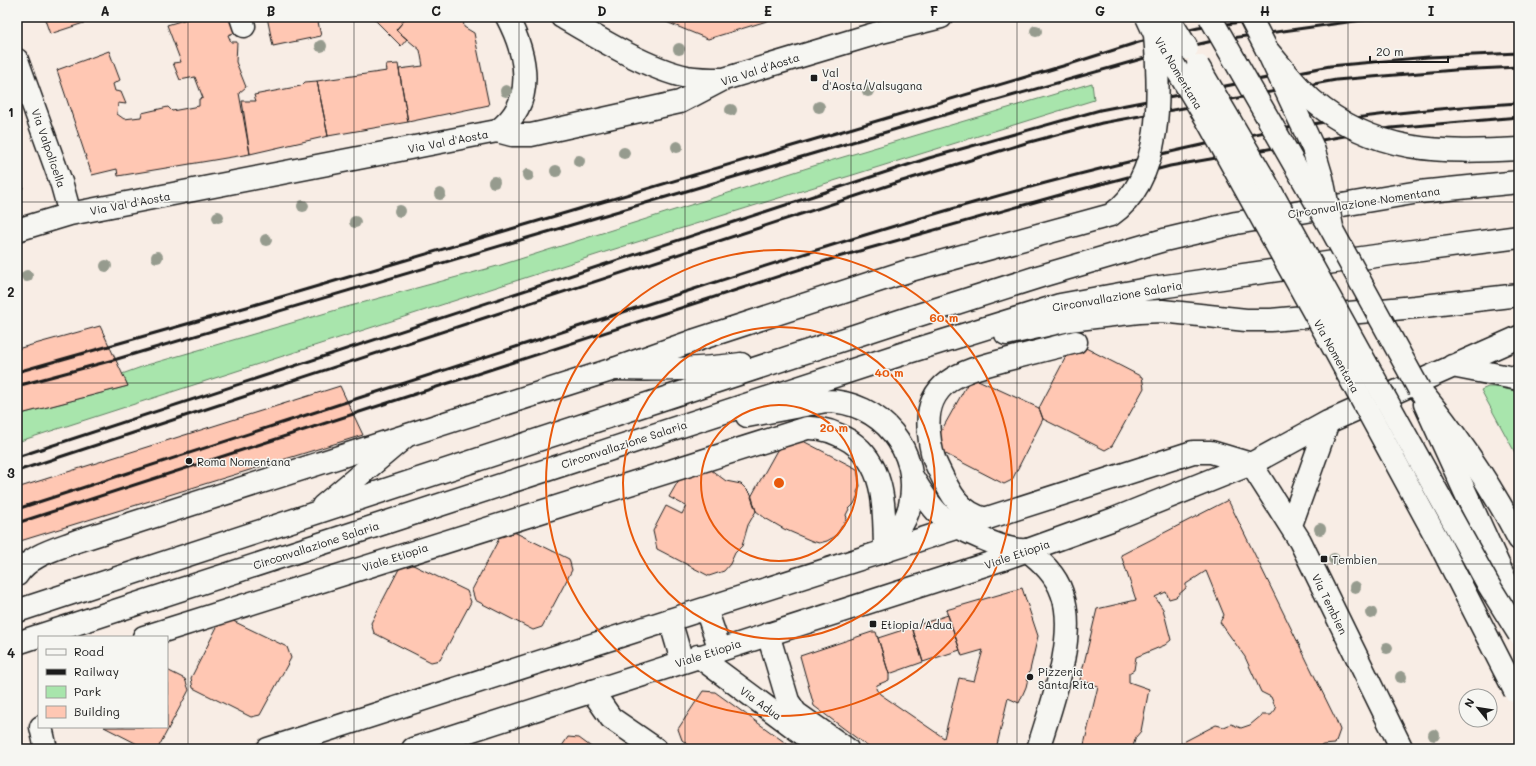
<svg xmlns="http://www.w3.org/2000/svg" width="1536" height="766" font-family="Mali,sans-serif">
<style>
.green{fill:#a8e5ac;stroke:#628064}
.building{fill:#ffc7b3;stroke:#1c1c1c}
.lines{fill:none;stroke-linecap:round;stroke-linejoin:round}
.minor-casing{stroke:#1c1c1c;stroke-width:25}
.major-casing{stroke:#1c1c1c;stroke-width:25}
.highway-casing{stroke:#1c1c1c;stroke-width:25}
.minor{stroke:#f6f6f2;stroke-width:22}
.major{stroke:#f6f6f2;stroke-width:22}
.highway{stroke:#f6f6f2;stroke-width:22}
.rail{stroke:#1c1c1c;stroke-width:3}
.minor-bridge-casing{stroke:#1c1c1c;stroke-width:25;stroke-linecap:butt}
.major-bridge-casing{stroke:#1c1c1c;stroke-width:25;stroke-linecap:butt}
.highway-bridge-casing{stroke:#1c1c1c;stroke-width:25;stroke-linecap:butt}
.minor-bridge{stroke:#f6f6f2;stroke-width:22}
.major-bridge{stroke:#f6f6f2;stroke-width:22}
.highway-bridge{stroke:#f6f6f2;stroke-width:22}
.tree{fill:#969b8e}
.grid{fill:none;stroke:#1c1c1c;stroke-width:1;stroke-opacity:0.55}
.ring{fill:none;stroke:#e8590c;stroke-width:2}
.poi-dot{fill:#1c1c1c;stroke:#f6f6f2;stroke-width:1.5}
.labels{text-anchor:middle;dominant-baseline:central;stroke-width:3;stroke-linejoin:round;paint-order:stroke}
.street-label{font-size:11px;fill:#1c1c1c;stroke:#f6f6f2}
.poi-label{font-size:11px;fill:#1c1c1c;stroke:#f6f6f2;text-anchor:start}
.centre{fill:#e8590c;stroke:#f6f6f2;stroke-width:2}
.ring-label{font-size:12px;text-anchor:middle;font-weight:bold;fill:#e8590c;stroke:#f6f6f2;stroke-width:3;stroke-linejoin:round;paint-order:stroke}
.neatline{fill:none;stroke:#1c1c1c;stroke-width:1.5}
.grid-label{font-size:13px;text-anchor:middle;font-weight:bold;fill:#1c1c1c}
</style>
<rect width="100%" height="100%" fill="#f8ede5"/>
<filter id="ink" filterUnits="userSpaceOnUse"><feTurbulence type="fractalNoise" baseFrequency=".025" numOctaves="2"/><feDisplacementMap in="SourceGraphic" scale="8" xChannelSelector="R" yChannelSelector="G"/><feConvolveMatrix kernelMatrix="1 2 1 2 8 2 1 2 1" color-interpolation-filters="sRGB"/></filter>
<g filter="url(#ink)">
<!-- green -->
<path class="green" d="M1092,83L1094,100L602,253L17,442V415L128,386L122,374L147,365L343,308L501,265L823,163Z
M1488,387H1497L1519,392V460L1481,390Z"/>
<!-- building -->
<path class="building" d="M44,17H102L50,34Z
M194,17H232L236,32L228,35L231,42H237L236,62L246,87L239,93L250,154L118,176L117,169L92,175L57,70L109,51L120,80L113,84L115,91L121,92L126,104L118,103L117,114L124,119L141,117L142,113L168,107L172,111L199,106V99L203,98L195,77L180,80L173,63L181,62L167,25Z
M267,17H317L321,36L273,46Z
M372,17H407L396,30L407,39L401,46Z
M407,17H461L463,19L464,27L474,33L489,105L408,122L399,69L423,66L420,50L396,30Z
M667,17H780L708,39L664,21Z
M398,64L408,122L328,136L317,81L387,71L386,65Z
M317,81L328,136L250,154L242,101H256L254,95L301,86L305,82Z
M17,160L23,188L17,194Z
M100,326L128,386L17,415V349Z
M1080,345L1142,377L1144,388L1112,446L1105,450L1043,419L1039,408L1070,349Z
M978,380L1039,408L1043,419L1012,480L1004,484L940,451L935,442L969,381Z
M340,386L363,435L17,542V488Z
M803,441L857,469L860,486L857,492L858,495L854,504L849,509L846,515L847,518L836,536L827,541L819,543L812,541L784,529L765,518L756,511L751,497L781,443Z
M707,467L726,481L741,484L751,494L756,511L748,525L742,546L735,553L730,564L724,571L709,576L657,549L653,531L666,506L682,514L686,506L669,497L684,471Z
M1228,500L1336,720L1340,730L1335,744L1323,745L1315,749H1170L1216,725L1224,727L1231,724L1241,728L1250,725L1262,715H1271L1276,709L1271,697L1261,692L1245,657L1220,622L1224,615L1206,571L1186,584V588L1176,597L1169,599L1166,592L1155,597L1163,609L1171,640L1165,645L1136,657L1134,670L1129,673V682L1149,689L1141,731L1136,737L1132,749H1083L1098,686L1080,680L1097,609L1136,600L1121,555Z
M512,531L569,559L572,570L542,627L533,630L475,600L472,590L501,535Z
M411,564L467,591L471,602L440,660L431,662L374,633L371,623L400,567Z
M1022,588L1038,636L1026,687L1019,703L1008,698L996,749H871L814,706L800,656L872,632H876L889,674V680L877,685L876,689L880,694L944,738L959,678L974,681L983,650L962,656L946,610Z
M948,615L960,650L923,662L912,627Z
M231,620L287,647L291,658L260,715L251,717L193,688L191,678L219,623Z
M912,627L923,662L889,674L878,638Z
M167,670L185,679L189,690L158,748L147,749L104,727H167Z
M703,691L715,692L794,749H694L682,740L678,729Z
M568,737L579,738L594,749H560Z"/>
<g class="lines">
<!-- minor casing -->
<g class="minor-casing">
<path id="minor" d="M241,17L244,26
M562,17C596,37 648,69 687,77C699,79 711,79 724,79
M17,60L62,185L70,214
M497,131C537,103 527,55 507,17
M17,230L70,214L497,131L512,135H531L680,102L724,79L881,32L941,17
M1425,404L1519,610
M986,519C959,513 949,491 938,468C932,457 930,445 929,433C923,380 964,371 1005,360C1028,354 1052,348 1076,342
M1027,550C1042,562 1056,575 1062,593C1078,636 1051,706 1038,749
M706,609L720,650
M670,620L682,661
M768,634L788,701L796,713L847,749
M144,637L807,428C823,427 836,432 850,441C887,466 884,511 885,551
M698,656L823,749
M592,691L611,718L656,749
M41,727L46,749"/>
</g>
<!-- major casing -->
<g class="major-casing">
<path id="major" d="M1452,366L1519,379
M1419,389C1458,436 1491,485 1519,539
M1251,464L1300,541L1402,749
M1291,525L1328,422
M17,575C30,555 56,549 77,541L614,369L693,341
M268,749L1193,452H1211L1251,464
M413,749L1003,559L1114,519L1251,464L1328,422L1519,337"/>
</g>
<!-- highway casing -->
<g class="highway-casing">
<path id="highway" d="M1006,334L1069,320L1139,312L1162,311L1246,320H1271L1415,307L1519,295
M614,369C657,370 699,370 741,364
M747,416L826,401C880,401 922,451 910,505C906,522 894,537 885,551
M911,475C920,489 928,504 940,515C957,529 1006,552 1027,550
M323,506L406,436
M17,611L906,319L1041,276L1164,240L1236,223L1419,192L1519,182
M17,643L905,353L1060,305L1153,288L1376,256L1519,237"/>
</g>
<!-- minor -->
<use href="#minor" class="minor"/>
<!-- major -->
<use href="#major" class="major"/>
<!-- highway -->
<use href="#highway" class="highway"/>
<!-- rail -->
<path class="rail" d="M17,372L247,307L1073,63L1139,42L1198,28L1277,17
M17,386L117,359L937,117L1173,50L1217,40L1384,17
M17,457L929,158L1100,110L1330,66L1428,57L1519,53
M17,471L899,182L1026,143L1102,123L1336,80L1455,70L1519,67
M17,509C241,437 464,363 688,291C879,229 1072,169 1270,131C1352,116 1436,108 1519,103
M17,523L838,257L1067,193L1170,166L1391,128L1519,117"/>
<!-- minor-bridge casing -->
<g class="minor-bridge-casing">
<path id="minor-bridge" d="M1168,17L1187,48
M1250,17L1267,50L1313,148L1322,178L1332,227
M1198,66L1263,177L1488,584L1519,634"/>
</g>
<!-- major-bridge casing -->
<g class="major-bridge-casing">
<path id="major-bridge" d="M1147,17L1154,32L1206,118L1326,334L1440,544L1515,691
M1210,17L1333,232L1419,389
M693,341L911,270L1111,215C1164,178 1160,93 1155,35"/>
</g>
<!-- highway-bridge casing -->
<g class="highway-bridge-casing">
<path id="highway-bridge" d="M1267,50C1282,67 1295,85 1312,100C1375,154 1441,153 1519,149"/>
</g>
<!-- minor-bridge -->
<use href="#minor-bridge" class="minor-bridge"/>
<!-- major-bridge -->
<use href="#major-bridge" class="major-bridge"/>
<!-- highway-bridge -->
<use href="#highway-bridge" class="highway-bridge"/>
</g>
<!-- trees -->
<g class="tree">
<circle cx="1036" cy="31" r="6"/>
<circle cx="321" cy="46" r="6"/>
<circle cx="679" cy="49" r="6"/>
<circle cx="506" cy="91" r="6"/>
<circle cx="868" cy="91" r="6"/>
<circle cx="819" cy="107" r="6"/>
<circle cx="731" cy="110" r="6"/>
<circle cx="677" cy="147" r="6"/>
<circle cx="624" cy="153" r="6"/>
<circle cx="579" cy="161" r="6"/>
<circle cx="556" cy="171" r="6"/>
<circle cx="528" cy="175" r="6"/>
<circle cx="494" cy="182" r="6"/>
<circle cx="440" cy="194" r="6"/>
<circle cx="303" cy="206" r="6"/>
<circle cx="400" cy="211" r="6"/>
<circle cx="218" cy="217" r="6"/>
<circle cx="355" cy="222" r="6"/>
<circle cx="266" cy="240" r="6"/>
<circle cx="157" cy="257" r="6"/>
<circle cx="106" cy="266" r="6"/>
<circle cx="27" cy="276" r="6"/>
<circle cx="1320" cy="529" r="6"/>
<circle cx="1334" cy="559" r="6"/>
<circle cx="1355" cy="587" r="6"/>
<circle cx="1371" cy="613" r="6"/>
<circle cx="1387" cy="648" r="6"/>
<circle cx="1401" cy="677" r="6"/>
<circle cx="1434" cy="735" r="6"/>
</g>
</g>
<!-- grid -->
<path class="grid" d="M188,17V749M354,17V749M519,17V749M685,17V749M851,17V749M1017,17V749M1182,17V749M1348,17V749M17,202H1519M17,383H1519M17,564H1519"/>
<!-- distance rings -->
<g class="ring">
<circle cx="779" cy="483" r="78"/>
<circle cx="779" cy="483" r="156"/>
<circle cx="779" cy="483" r="233"/>
</g>
<!-- markers -->
<g class="poi-dot">
<rect x="810" y="74" width="8" height="8" rx="2"/>
<circle cx="189" cy="461" r="4"/>
<rect x="1320" y="555" width="8" height="8" rx="2"/>
<rect x="869" y="620" width="8" height="8" rx="2"/>
<circle cx="1030" cy="677" r="4"/>
</g>
<g class="labels">
<!-- street labels -->
<g class="street-label">
<text transform="translate(760 69) rotate(-18)">Via Val d'Aosta</text>
<text transform="translate(1179 73) rotate(59)">Via Nomentana</text>
<text transform="translate(448 141) rotate(-11)">Via Val d'Aosta</text>
<text transform="translate(49 148) rotate(71)">Via Valpolicella</text>
<text transform="translate(1364 202) rotate(-9)">Circonvallazione Nomentana</text>
<text transform="translate(130 203) rotate(-11)">Via Val d'Aosta</text>
<text transform="translate(1117 296) rotate(-10)">Circonvallazione Salaria</text>
<text transform="translate(1337 356) rotate(61)">Via Nomentana</text>
<text transform="translate(624 444) rotate(-18)">Circonvallazione Salaria</text>
<text transform="translate(316 545) rotate(-18)">Circonvallazione Salaria</text>
<text transform="translate(1017 554) rotate(-19)">Viale Etiopia</text>
<text transform="translate(395 557) rotate(-18)">Viale Etiopia</text>
<text transform="translate(1330 604) rotate(64)">Via Tembien</text>
<text transform="translate(708 653) rotate(-18)">Viale Etiopia</text>
<text transform="translate(761 703) rotate(36)">Via Adua</text>
</g>
<!-- poi labels -->
<g class="poi-label">
<text x="822" y="72">Val<tspan x="822" dy="13">d'Aosta/Valsugana</tspan></text>
<text x="197" y="461">Roma Nomentana</text>
<text x="1332" y="559">Tembien</text>
<text x="881" y="624">Etiopia/Adua</text>
<text x="1038" y="671">Pizzeria<tspan x="1038" dy="13">Santa Rita</tspan></text>
</g>
</g>
<circle cx="779" cy="483" r="6" class="centre"/>
<g class="ring-label">
<text x="944" y="322">60 m</text>
<text x="889" y="377">40 m</text>
<text x="834" y="432">20 m</text>
</g>
<!-- margin -->
<rect width="1536" height="766" fill="none" stroke="#f6f6f2" stroke-width="44"/>
<!-- legend -->
<rect x="38" y="636" width="130" height="92" fill="#f6f6f2" stroke="#9f9f9c"/>
<rect x="46" y="649" width="20" height="6" fill="#f6f6f2" stroke="#9f9f9c"/>
<text x="74" y="656" font-size="12" fill="#1c1c1c">Road</text>
<rect x="46" y="669" width="20" height="6" fill="#1c1c1c" stroke="#9f9f9c"/>
<text x="74" y="676" font-size="12" fill="#1c1c1c">Railway</text>
<rect x="46" y="686" width="20" height="12" fill="#a8e5ac" stroke="#9f9f9c"/>
<text x="74" y="696" font-size="12" fill="#1c1c1c">Park</text>
<rect x="46" y="706" width="20" height="12" fill="#ffc7b3" stroke="#9f9f9c"/>
<text x="74" y="716" font-size="12" fill="#1c1c1c">Building</text>
<!-- north arrow -->
<g transform="translate(1478 708) rotate(300)"><circle r="19" fill="#f6f6f2" stroke="#9f9f9c"/>
<path d="M0-3L7 15L0 10L-7 15Z" fill="#1c1c1c"/>
<text y="-6" font-size="11" font-weight="bold" text-anchor="middle" fill="#1c1c1c">N</text>
</g>
<!-- scale -->
<path d="M1370 56v6h78v-6" fill="none" stroke="#1c1c1c" stroke-width="2"/>
<text x="1376" y="56" font-size="12" fill="#1c1c1c" stroke="#f6f6f2" stroke-width="3" paint-order="stroke">20 m</text>
<rect x="22" y="22" width="1492" height="722" class="neatline"/>
<g class="grid-label">
<text x="105" y="16">A</text>
<text x="271" y="16">B</text>
<text x="436" y="16">C</text>
<text x="602" y="16">D</text>
<text x="768" y="16">E</text>
<text x="934" y="16">F</text>
<text x="1100" y="16">G</text>
<text x="1265" y="16">H</text>
<text x="1431" y="16">I</text>
<text x="11" y="117">1</text>
<text x="11" y="297">2</text>
<text x="11" y="478">3</text>
<text x="11" y="658">4</text>
</g>
</svg>
